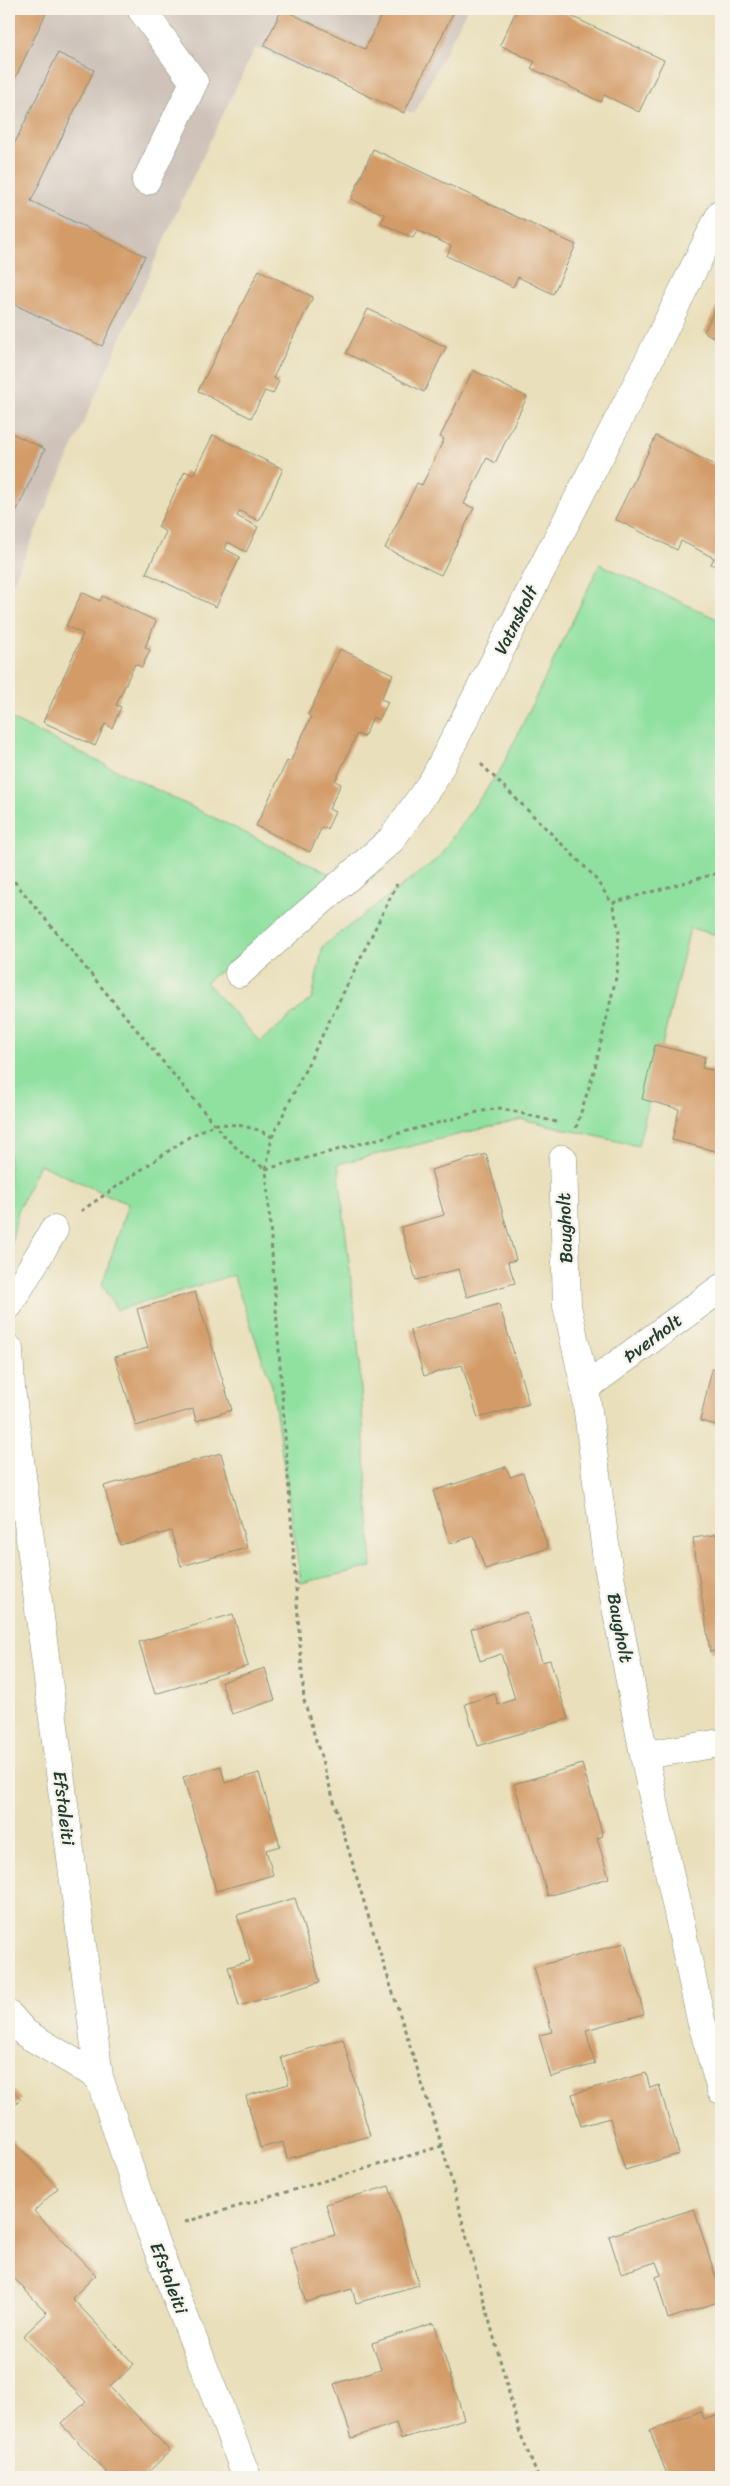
<svg xmlns="http://www.w3.org/2000/svg" width="730" height="2486" font-family="Sriracha,sans-serif">
<style>
.industrial{fill:#cec2b9}
.green{fill:#90e1a0;stroke:#588f6a}
.building{fill:#d39b68}
.lines{fill:none;stroke-linecap:round;stroke-linejoin:round}
.minor-casing{stroke:#848e77;stroke-width:29}
.path{stroke:#848e77;stroke-width:3;stroke-dasharray:4 4;stroke-linecap:butt}
.minor{stroke:#fff;stroke-width:28}
.labels{text-anchor:middle;dominant-baseline:central;stroke-width:4.5;stroke-linejoin:round;paint-order:stroke}
.street-label{font-size:18px;fill:#1f3d34;stroke:#f7f3e8}
</style>
<rect width="100%" height="100%" fill="#f7f3e8"/>
<filter id="ink" filterUnits="userSpaceOnUse"><feTurbulence type="fractalNoise" baseFrequency=".02" numOctaves="2"/><feDisplacementMap in="SourceGraphic" scale="10" xChannelSelector="R" yChannelSelector="G"/><feConvolveMatrix kernelMatrix="1 2 1 2 8 2 1 2 1" color-interpolation-filters="sRGB"/></filter>
<filter id="wash" filterUnits="userSpaceOnUse"><feTurbulence type="fractalNoise" baseFrequency=".0096" numOctaves="4" result="noise"/><feDisplacementMap in="SourceGraphic" scale="20" xChannelSelector="R" yChannelSelector="G"/><feGaussianBlur stdDeviation="1.12" result="paint"/><feColorMatrix in="noise" values="0 0 0 0 0 0 0 0 0 0 0 0 0 0 0 0 0 1.4 0 .05"/><feComposite in="paint" operator="in"/></filter>
<g filter="url(#wash)">
<rect width="100%" height="100%" fill="#e9dfba"/>
<!-- industrial -->
<path class="industrial" d="M9,9H467L414,114L255,48L186,191L9,591Z"/>
<!-- green -->
<path class="green" d="M600,564L721,621V936L690,928L638,1146L522,1119L338,1164L358,1343L372,1567L301,1583L272,1386L233,1275L117,1310L102,1285L128,1204L39,1164L18,1211L9,1254V718L338,878L206,982L260,1042L312,998L323,946L437,859L502,767Z"/>
<g id="blocks">
<!-- building -->
<path class="building" d="M9,9H48L9,91Z
M282,9L365,49L384,9H455L404,113L264,46Z
M517,9H556L664,60L639,112L604,95L601,102L531,68L535,62L500,45Z
M58,53L94,70L31,201L145,256L102,346L9,302V155Z
M373,149L576,245L553,294L518,277L513,287L447,256L451,246L417,230L413,238L381,223L385,215L351,199Z
M259,270L313,297L273,378L279,381L273,394L265,391L251,418L198,391Z
M721,297V341L704,332Z
M368,309L446,347L424,392L346,353Z
M473,370L527,397L495,463L487,458L464,504L474,508L441,575L385,548L417,483L422,485L444,439L440,437Z
M9,432L45,449L9,527Z
M213,435L283,469L259,521L240,511L237,516L258,527L246,552L228,542L225,549L240,557L216,607L146,573L166,532L158,527L185,471L193,475Z
M656,436L721,468V569L711,564L714,558L681,541L677,550L615,519Z
M82,592L100,601L102,596L156,621L145,647L150,650L142,667L135,664L116,705L121,707L112,728L105,724L95,746L43,722L83,634L66,626Z
M340,649L393,674L381,699L388,702L379,720L373,717L364,737L357,734L345,760L335,781L341,784L329,809L335,812L327,829L322,827L310,852L256,826L287,761L290,762L311,717L308,715Z
M655,1045L705,1057L702,1068L721,1072L719,1152L672,1140L679,1109L642,1099Z
M486,1154L516,1260L508,1262L515,1283L467,1297L459,1269L416,1280L401,1227L444,1215L431,1170Z
M195,1292L232,1410L196,1421L193,1409L136,1426L115,1357L148,1348L137,1309Z
M499,1304L529,1404L478,1418L462,1365L424,1376L410,1330Z
M712,1369L721,1371V1426L700,1421Z
M221,1453L247,1548L181,1566L171,1531L120,1545L104,1486Z
M506,1467L510,1477L523,1473L548,1548L485,1569L474,1536L450,1544L433,1491Z
M721,1534V1650L710,1652L693,1538Z
M527,1612L542,1662L550,1660L568,1719L478,1746L465,1704L495,1694L498,1705L515,1699L501,1654L480,1661L471,1629Z
M233,1614L248,1666L155,1694L139,1642Z
M265,1668L275,1700L232,1714L221,1682Z
M582,1764L603,1836L597,1838L609,1878L548,1896L514,1784Z
M221,1766L225,1783L259,1773L280,1846L266,1850L273,1875L216,1891L183,1777Z
M295,1898L320,1982L239,2006L228,1967L250,1961L237,1915Z
M625,1943L644,2014L586,2030L595,2064L551,2077L539,2035L552,2032L534,1967Z
M343,2039L370,2136L287,2159L283,2142L260,2148L246,2096L289,2084L281,2057Z
M646,2073L650,2088L659,2085L679,2154L625,2170L610,2118L581,2126L572,2094Z
M9,2086L21,2099L9,2111Z
M9,2136L58,2188L34,2211L96,2275L72,2298L134,2364L110,2387L170,2451L143,2477H111L61,2424L86,2402L23,2336L47,2313L9,2273Z
M389,2186L419,2285L356,2303L352,2289L306,2302L290,2248L335,2235L326,2204Z
M694,2209L721,2293V2301L668,2319L656,2277L661,2275L656,2262L621,2273L609,2236Z
M434,2323L464,2419L401,2439L396,2423L352,2438L334,2384L381,2369L372,2343Z
M701,2411L704,2419L721,2413V2477H668L650,2431Z"/>
</g>
</g>
<g filter="url(#ink)">
<use href="#blocks" fill-opacity="0" stroke="#848e77" stroke-width="1"/>
<g class="lines">
<!-- minor casing -->
<g class="minor-casing">
<path id="minor" d="M141,9L194,82L146,181
M239,973L391,840L434,779L644,370L721,213
M563,1159L567,1306L585,1388L607,1560L644,1755L701,2020L721,2090
M9,1305L54,1230
M9,1349L11,1389L30,1539L99,2077L151,2232L247,2477
M585,1388L721,1288
M644,1755L721,1743
M9,2015L25,2033L99,2077"/>
</g>
<!-- path -->
<path class="path" d="M481,764L593,875L612,903
M9,875L225,1137L246,1157L266,1169L272,1137L397,884
M576,1128L595,1068L617,973L619,930L612,903L721,872
M81,1211L189,1137L215,1124L238,1125L259,1130L272,1137
M185,2222L442,2146
M538,2477L519,2430L442,2146L367,1912L304,1700L266,1169L478,1112L500,1108L560,1123"/>
<!-- minor -->
<use href="#minor" class="minor"/>
</g>
</g>
<g class="labels">
<!-- street labels -->
<g class="street-label">
<text transform="translate(516 620) rotate(-63)">Vatnsholt</text>
<text transform="translate(565 1228) rotate(-92)">Baugholt</text>
<text transform="translate(653 1338) rotate(-37)">Þverholt</text>
<text transform="translate(620 1628) rotate(79)">Baugholt</text>
<text transform="translate(64 1808) rotate(83)">Efstaleiti</text>
<text transform="translate(169 2278) rotate(69)">Efstaleiti</text>
</g>
</g>
<!-- margin -->
<rect width="730" height="2486" fill="none" stroke="#f7f3e8" stroke-width="30"/>
</svg>
